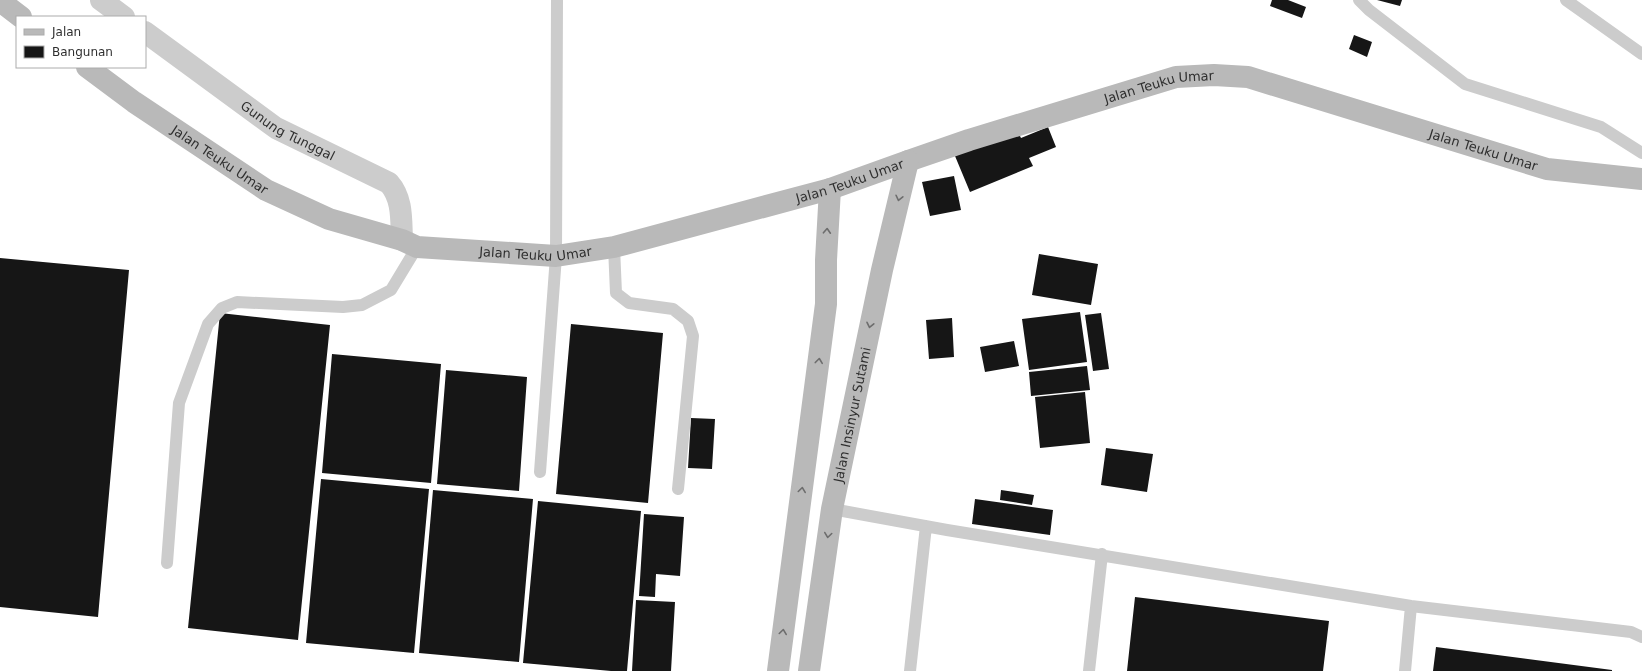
<svg xmlns="http://www.w3.org/2000/svg" width="1642" height="671" font-family="'DejaVu Sans',sans-serif">
<style>
.building{fill:#161616}
.lines{fill:none;stroke-linecap:round;stroke-linejoin:round}
.lane{stroke:#ccc;stroke-width:12}
.street{stroke:#ccc;stroke-width:22}
.secondary{stroke:#b9b9b9;stroke-width:22}
.oneway{stroke:#6d6d6d}
.labels{text-anchor:middle;dominant-baseline:central;stroke-width:4;stroke-linejoin:round;paint-order:stroke}
.street-label{font-size:13px;fill:#2f2f2f;stroke:#fff}
</style>
<rect width="100%" height="100%" fill="#fff"/>
<!-- building -->
<path class="building" d="M1272,0H1288L1306,7L1302,18L1270,6Z
M1377,0H1402L1400,6Z
M1354,35L1372,42L1367,57L1349,49Z
M1048,127L1056,147L1029,158L1033,166L970,192L955,156L1017,130L1021,138Z
M954,176L961,210L930,216L922,182Z
M1039,254L1098,264L1091,305L1032,295Z
M0,258L129,270L98,617L0,607Z
M1080,312L1087,362L1029,370L1022,319Z
M220,313L330,325L298,640L188,628Z
M1101,313L1109,369L1093,371L1085,315Z
M952,318L954,357L929,359L926,320Z
M571,324L663,333L648,503L556,494Z
M1014,341L1019,366L985,372L980,347Z
M332,354L441,364L431,483L322,473Z
M1087,366L1090,390L1031,396L1029,372Z
M446,370L527,377L519,491L437,484Z
M1085,392L1090,443L1040,448L1035,397Z
M691,418L715,419L712,469L688,468Z
M1106,448L1153,454L1147,492L1101,485Z
M321,479L429,489L414,653L306,643Z
M433,490L533,499L519,662L419,653Z
M1001,490L1034,495L1032,505L1000,500Z
M975,499L1053,510L1050,535L972,524Z
M538,501L641,511L627,671H611L523,663Z
M644,514L684,517L680,576L656,574L655,597L639,596Z
M1135,597L1329,621L1323,671H1127Z
M636,600L675,602L671,671H632Z
M1436,647L1612,670V671H1433Z"/>
<g class="lines">
<!-- lane -->
<path class="lane" d="M1359,0L1369,10L1465,84L1601,127L1642,153
M1566,0L1642,54
M614,247L616,293L629,303L673,309L688,321L693,336L678,489
M540,472L556,256L557,0
M832,509L947,530L1411,606L1631,632L1642,637
M167,563L179,403L208,324L222,308L237,302L343,307L362,305L391,290L417,247
M910,671L926,526
M1089,671L1102,554
M1405,671L1411,606"/>
<!-- street -->
<g class="street">
<path d="M101,0L124,17"/>
<path id="s1" d="M145,32L276,128L389,183C403,199 401,220 402,240"/>
</g>
<!-- secondary -->
<g class="secondary">
<path d="M0,1L21,17"/>
<path id="s2" d="M87,67L134,102L266,190L329,219L402,240L417,247L556,256L614,247L830,189L908,161L969,140L1176,77L1214,75L1248,77L1547,169L1642,179"/>
<path d="M778,671L826,304V260L830,189"/>
<path id="s3" d="M809,671L832,509L882,270L908,161"/>
</g>
</g>
<!-- one-way arrows -->
<defs><path id="oneway-chevron" d="M-2-3.5L2.5 0L-2 3.5" fill="none" stroke-width="1.6" stroke-linecap="round" stroke-linejoin="round"/></defs>
<g class="oneway">
<use href="#oneway-chevron" transform="translate(899 198) rotate(103)"/>
<use href="#oneway-chevron" transform="translate(827 231) rotate(-87)"/>
<use href="#oneway-chevron" transform="translate(870 325) rotate(102)"/>
<use href="#oneway-chevron" transform="translate(819 361) rotate(-83)"/>
<use href="#oneway-chevron" transform="translate(802 490) rotate(-82)"/>
<use href="#oneway-chevron" transform="translate(828 535) rotate(98)"/>
<use href="#oneway-chevron" transform="translate(783 632) rotate(-82)"/>
</g>
<g class="labels">
<!-- street labels -->
<g class="street-label">
<text stroke="none"><textPath href="#s2" startOffset="1146">Jalan Teuku Umar</textPath></text>
<text stroke="none"><textPath href="#s1" startOffset="174">Gunung Tunggal</textPath></text>
<text stroke="none"><textPath href="#s2" startOffset="1483">Jalan Teuku Umar</textPath></text>
<text stroke="none"><textPath href="#s2" startOffset="162">Jalan Teuku Umar</textPath></text>
<text stroke="none"><textPath href="#s2" startOffset="822">Jalan Teuku Umar</textPath></text>
<text stroke="none"><textPath href="#s2" startOffset="498">Jalan Teuku Umar</textPath></text>
<text stroke="none"><textPath href="#s3" startOffset="260">Jalan Insinyur Sutami</textPath></text>
</g>
</g>
<!-- legend -->
<rect x="16" y="16" width="130" height="52" fill="#ffffff" stroke="#acacac"/>
<rect x="24" y="29" width="20" height="6" fill="#b9b9b9" stroke="#acacac"/>
<text x="52" y="36" font-size="12" fill="#2f2f2f">Jalan</text>
<rect x="24" y="46" width="20" height="12" fill="#161616" stroke="#acacac"/>
<text x="52" y="56" font-size="12" fill="#2f2f2f">Bangunan</text>
</svg>
